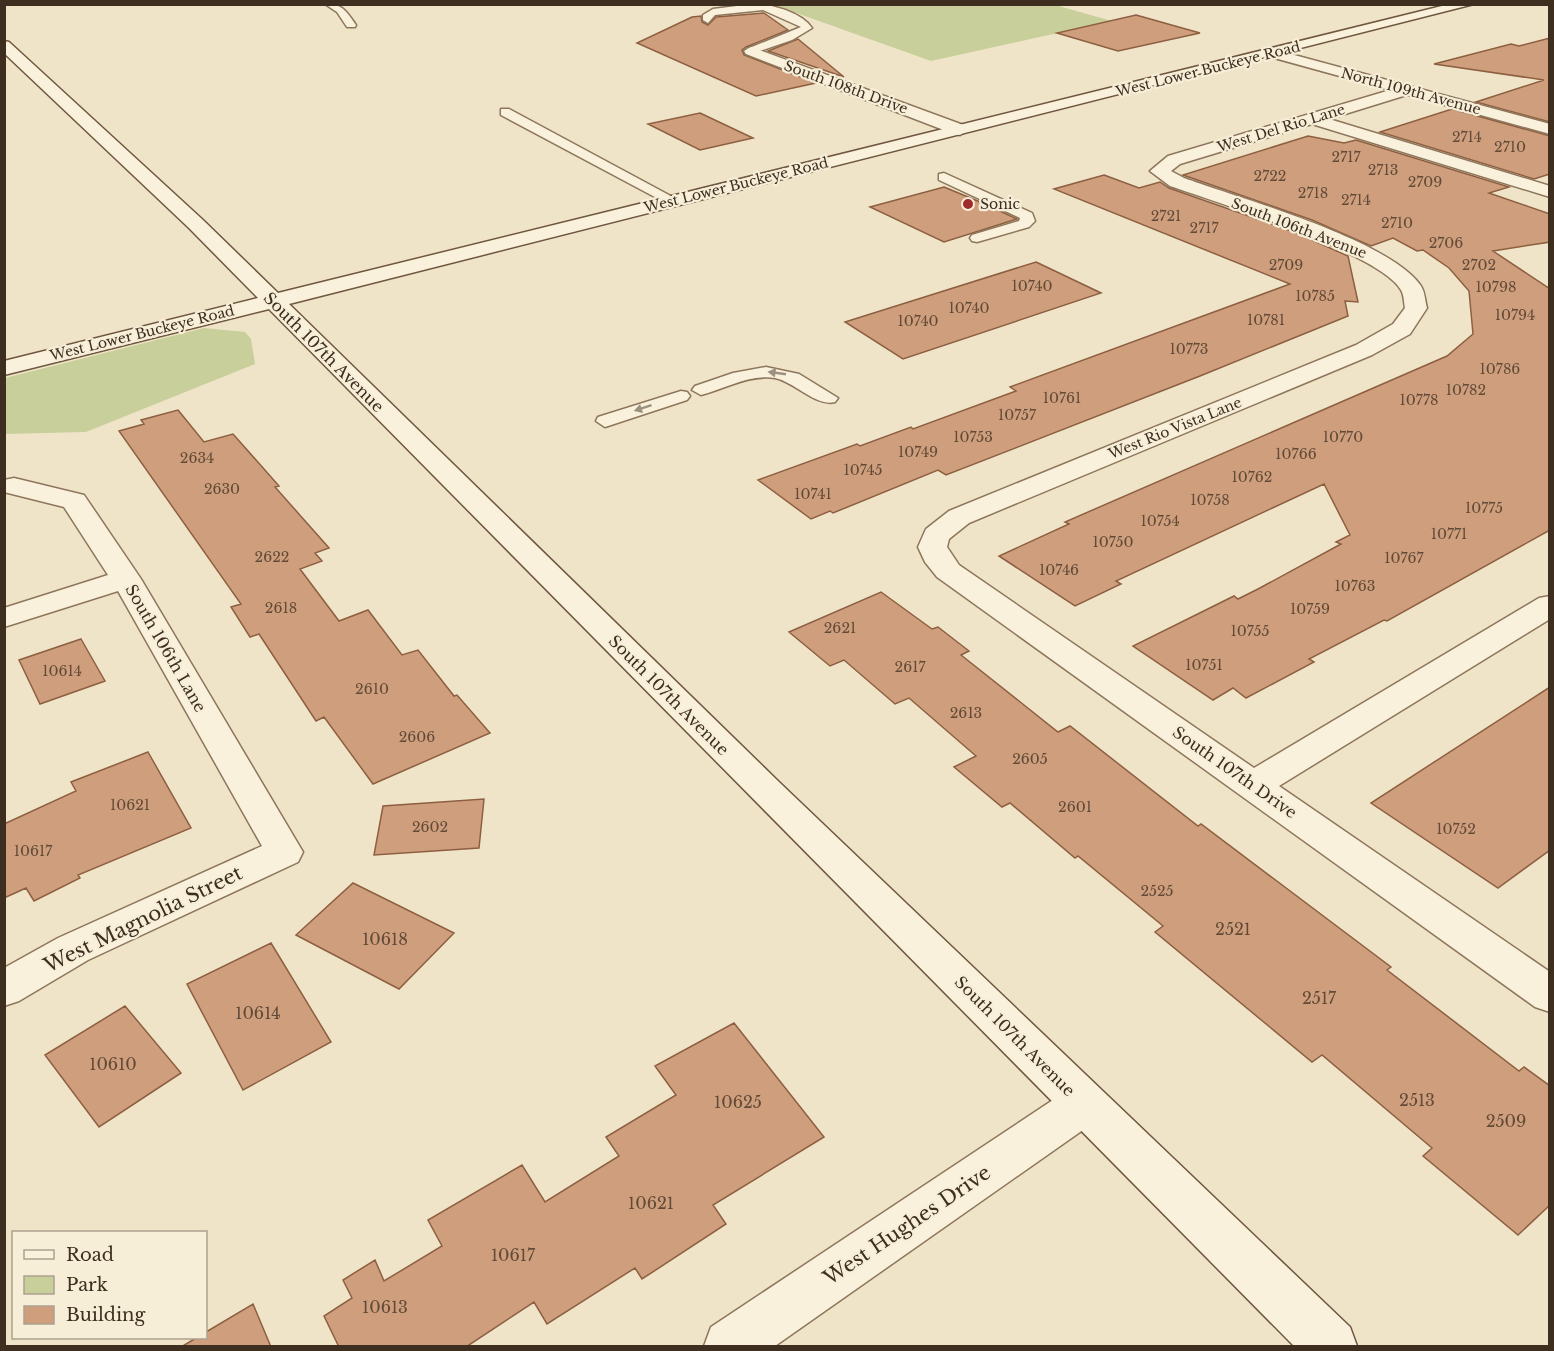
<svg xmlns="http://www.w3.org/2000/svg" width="1554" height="1351" font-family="'Libre Baskerville',serif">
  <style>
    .green { fill: #c9cf9b }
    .building { fill: #cf9f7d; stroke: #8d5f41; stroke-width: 1.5 }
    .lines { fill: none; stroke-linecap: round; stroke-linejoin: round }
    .service-casing { stroke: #8d765c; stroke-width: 3 }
    .minor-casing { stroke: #8d765c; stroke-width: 3 }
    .tertiary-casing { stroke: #8d765c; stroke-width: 3 }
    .secondary-casing { stroke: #6f573f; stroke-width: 3 }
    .service { fill: #faf1dc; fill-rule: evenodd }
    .minor { fill: #faf1dc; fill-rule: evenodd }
    .tertiary { fill: #faf1dc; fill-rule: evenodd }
    .secondary { fill: #faf1dc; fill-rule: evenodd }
    .oneway { fill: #9c907e }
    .poi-dot { fill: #9e2a2b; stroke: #f7eed8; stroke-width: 2 }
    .labels { text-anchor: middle; stroke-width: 4.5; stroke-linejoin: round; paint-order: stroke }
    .far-street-label { font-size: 14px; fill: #3d2e20; stroke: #f7eed8 }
    .number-label { font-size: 14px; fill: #624a37 }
    .far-poi-label { font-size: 14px; fill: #3d2e20; stroke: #f7eed8; text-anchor: start }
    .street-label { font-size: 16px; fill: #3d2e20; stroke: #f7eed8 }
    .near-number-label { font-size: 16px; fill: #624a37 }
    .near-street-label { font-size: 20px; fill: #3d2e20; stroke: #f7eed8 }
  </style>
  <rect width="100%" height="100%" fill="#f0e4c8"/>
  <path class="green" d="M774,5H1055L1112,21L931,61Z
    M204,328L245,332L251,339L255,364L86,432L5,434V378Z"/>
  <path class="building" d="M764,13L788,30L746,47L742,50L744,55L816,83L756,96L637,43L692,17L701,16L702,22L708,25L716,17Z
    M1136,15L1200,33L1118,51L1057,33Z
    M1550,38V122L1476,102L1544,80L1434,64L1511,44L1519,46Z
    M798,39L844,77L768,51Z
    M1452,109L1550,136V174L1534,179L1380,132Z
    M700,113L753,138L700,150L648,124Z
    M1308,136L1344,143L1356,140L1509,187L1489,193L1550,214V242L1493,251L1550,289V530L1387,621L1384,620L1309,659L1314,662L1246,698L1233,688L1213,700L1133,646L1234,596L1238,599L1258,589L1341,544L1336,542L1350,535L1324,484L1116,581L1121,584L1075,606L999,556L1069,524L1065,522L1447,356L1473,334L1469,291L1449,268L1423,250L1417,251L1393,238L1371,246L1312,220L1183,175Z
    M1104,175L1139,188L1160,182L1169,188L1294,232L1348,256L1358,302L1345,301L1348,316L1200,376L946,475L938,470L833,513L830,511L811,519L758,480L857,444L860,446L911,427L913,429L1016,391L1010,387L1290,284L1054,189Z
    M944,187L985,204L1017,219L944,242L870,207Z
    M1036,262L1101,293L903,359L845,322Z
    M178,410L204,442L233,434L279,486L275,487L329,548L315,553L322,561L300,569L339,621L368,610L402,655L418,650L454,696L457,695L490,733L373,784L324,717L316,721L259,634L250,637L231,607L241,604L119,431L144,424L141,420Z
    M881,592L932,629L938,627L969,651L961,655L1058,732L1070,726L1198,826L1201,824L1391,967L1387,970L1519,1071L1524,1067L1550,1086V1205L1518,1235L1423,1156L1432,1148L1322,1055L1312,1062L1155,932L1163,926L1078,856L1075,858L1010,803L1002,807L954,767L976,756L909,698L895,704L844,660L830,666L789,632Z
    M81,639L105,681L40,704L19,660Z
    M1550,687V850L1498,888L1371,803Z
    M148,752L191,828L78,875L80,878L34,901L26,888L4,898V824L76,791L71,782Z
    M484,799L479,848L374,855L383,806Z
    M353,883L454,933L399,989L296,935Z
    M271,943L331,1042L243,1090L187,984Z
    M125,1006L181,1073L99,1127L45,1055Z
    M734,1023L824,1137L713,1205L726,1224L642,1279L635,1268L547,1324L534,1302L466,1347H339L324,1316L352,1298L343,1280L375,1260L384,1281L442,1246L428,1220L522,1165L545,1202L619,1156L606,1137L676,1095L655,1066Z
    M253,1304L271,1347H181L196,1338H206V1332Z"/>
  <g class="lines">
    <g class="service-casing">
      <path id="service" d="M325,4C343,4 346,11 356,25L355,27H347L337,12Z
        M753,4C771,4 801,12 812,28L792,40L751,54L746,51L747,49L801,27L763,10L715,15L708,23L703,20V15L713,9Z
        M501,109H509L680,201L673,205L668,204L501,115Z
        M944,173L1032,213L1035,221L1029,227L977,242L972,241L970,238L972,235L1019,221L1020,218L939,180V174Z
        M766,367L799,374L838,398L835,402C816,407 795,382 775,378C749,374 725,389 701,395L692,390L695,386L733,373Z
        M681,391L687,392L690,396L687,400L605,427L596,421L598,417Z"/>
    </g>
    <g class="minor-casing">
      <path id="minor" d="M751,47L966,126L968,130L960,135L954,134L746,54L744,51Z
        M1407,85L1415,90L1413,93L1329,119L1550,186V197L1312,124L1180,164L1171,171L1184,178C1239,198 1390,240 1421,286C1425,292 1425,301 1427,308L1410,334L1372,355L969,523L949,539L947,547L959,565L1254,768L1539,598L1550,596V619L1279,786L1550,972V1012L1535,1007L937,577L925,562L918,547L926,529L949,511L1356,345L1393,324L1405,308C1404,303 1404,295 1401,290C1380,253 1216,202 1170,186L1150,171L1168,156Z
        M14,478L84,495L141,579L303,852L298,862L88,960L19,1001L4,1006V968L58,938L262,846L118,591L4,627V608L108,575L64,507L4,492V480Z
        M1084,1084L1100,1090L1107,1104L1100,1118L775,1346H704L711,1327L1068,1090Z"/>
    </g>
    <g class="tertiary-casing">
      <path id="tertiary" d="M1272,49L1550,124V134L1267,56L1265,53L1267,50Z"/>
    </g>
    <g class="secondary-casing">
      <path id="secondary" d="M1450,4H1474L289,304L779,782L1350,1327L1357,1346H1294L269,309L4,375V361L258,298L189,228L4,53V41L9,42L203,220L278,293Z"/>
    </g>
    <use href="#service" class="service"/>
    <use href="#minor" class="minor"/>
    <use href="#tertiary" class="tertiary"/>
    <use href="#secondary" class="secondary"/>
  </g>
  <defs><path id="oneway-solid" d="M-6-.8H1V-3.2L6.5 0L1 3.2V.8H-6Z" transform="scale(1.5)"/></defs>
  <g class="oneway">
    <use href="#oneway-solid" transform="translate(777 373) rotate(-172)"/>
    <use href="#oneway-solid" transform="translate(643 408) rotate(162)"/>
  </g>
  <circle class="poi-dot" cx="968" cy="204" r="6"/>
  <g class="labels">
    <g class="far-street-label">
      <text transform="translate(1208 69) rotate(-14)" y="5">West Lower Buckeye Road</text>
      <text transform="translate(846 87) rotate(20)" y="5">South 108th Drive</text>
      <text transform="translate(1411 91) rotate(15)" y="5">North 109th Avenue</text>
      <text transform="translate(1281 128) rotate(-17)" y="5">West Del Rio Lane</text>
      <text transform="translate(736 185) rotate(-14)" y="5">West Lower Buckeye Road</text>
      <text transform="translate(1299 228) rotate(21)" y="5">South 106th Avenue</text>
      <text transform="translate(142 333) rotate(-14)" y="5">West Lower Buckeye Road</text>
      <text transform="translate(1175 428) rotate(-22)" y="5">West Rio Vista Lane</text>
    </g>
    <g class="number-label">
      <text x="1467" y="142">2714</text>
      <text x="1510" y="152">2710</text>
      <text x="1346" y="162">2717</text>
      <text x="1383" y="175">2713</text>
      <text x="1270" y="181">2722</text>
      <text x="1425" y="187">2709</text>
      <text x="1313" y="198">2718</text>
      <text x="1356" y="205">2714</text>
      <text x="1166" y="221">2721</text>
      <text x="1397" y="228">2710</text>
      <text x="1204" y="233">2717</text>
      <text x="1446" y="248">2706</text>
      <text x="1286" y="270">2709</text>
      <text x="1479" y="270">2702</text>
      <text x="1032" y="291">10740</text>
      <text x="1496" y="292">10798</text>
      <text x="1315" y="301">10785</text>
      <text x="969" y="313">10740</text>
      <text x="1515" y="320">10794</text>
      <text x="1266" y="325">10781</text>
      <text x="918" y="326">10740</text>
      <text x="1189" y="354">10773</text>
      <text x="1500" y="374">10786</text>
      <text x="1466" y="395">10782</text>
      <text x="1062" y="403">10761</text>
      <text x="1419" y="405">10778</text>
      <text x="1017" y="420">10757</text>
      <text x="973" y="442">10753</text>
      <text x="1343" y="442">10770</text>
      <text x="918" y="457">10749</text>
      <text x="1296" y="459">10766</text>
      <text x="197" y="463">2634</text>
      <text x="863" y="475">10745</text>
      <text x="1252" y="482">10762</text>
      <text x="222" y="494">2630</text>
      <text x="813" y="499">10741</text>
      <text x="1210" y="505">10758</text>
      <text x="1484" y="513">10775</text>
      <text x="1160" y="526">10754</text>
      <text x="1449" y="539">10771</text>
      <text x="1113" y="547">10750</text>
      <text x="272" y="562">2622</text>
      <text x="1404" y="563">10767</text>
      <text x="1059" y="575">10746</text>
      <text x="1355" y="591">10763</text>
      <text x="281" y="613">2618</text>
      <text x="1310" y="614">10759</text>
      <text x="840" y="633">2621</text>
      <text x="1250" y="636">10755</text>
      <text x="1204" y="670">10751</text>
      <text x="910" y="672">2617</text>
      <text x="62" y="676">10614</text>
      <text x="372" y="694">2610</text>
      <text x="966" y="718">2613</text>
      <text x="417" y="742">2606</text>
      <text x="1030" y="764">2605</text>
      <text x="130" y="810">10621</text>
      <text x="1075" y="812">2601</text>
      <text x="430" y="832">2602</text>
      <text x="1456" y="834">10752</text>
      <text x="33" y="856">10617</text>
      <text x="1157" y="896">2525</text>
    </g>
    <g class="far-poi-label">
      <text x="980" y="209">Sonic</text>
    </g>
    <g class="street-label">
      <text transform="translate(324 352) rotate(45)" y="6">South 107th Avenue</text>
      <text transform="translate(166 648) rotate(60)" y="6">South 106th Lane</text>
      <text transform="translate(669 695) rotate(45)" y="6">South 107th Avenue</text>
      <text transform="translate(1235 772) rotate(35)" y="6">South 107th Drive</text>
      <text transform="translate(1015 1036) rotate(45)" y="6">South 107th Avenue</text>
    </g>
    <g class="near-number-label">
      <text x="1233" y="935">2521</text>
      <text x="385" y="945">10618</text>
      <text x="1319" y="1004">2517</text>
      <text x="258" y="1019">10614</text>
      <text x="113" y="1070">10610</text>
      <text x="1417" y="1106">2513</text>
      <text x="738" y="1108">10625</text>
      <text x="1506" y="1127">2509</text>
      <text x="651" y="1209">10621</text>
      <text x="513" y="1261">10617</text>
      <text x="385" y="1313">10613</text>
    </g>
    <g class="near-street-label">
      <text transform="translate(143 919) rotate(-26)" y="7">West Magnolia Street</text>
      <text transform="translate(907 1225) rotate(-34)" y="7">West Hughes Drive</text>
    </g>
  </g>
  <rect width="1554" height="1351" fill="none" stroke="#3d2e20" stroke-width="12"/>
  <rect x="12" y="1231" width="195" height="108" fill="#f7eed8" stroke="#ada18e" stroke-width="1.5"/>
  <rect x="24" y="1250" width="30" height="9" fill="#faf1dc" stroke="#ada18e" stroke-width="1.5"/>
  <text x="66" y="1261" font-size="18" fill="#3d2e20">Road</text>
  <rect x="24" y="1276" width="30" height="18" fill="#c9cf9b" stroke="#ada18e" stroke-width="1.5"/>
  <text x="66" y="1291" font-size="18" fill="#3d2e20">Park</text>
  <rect x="24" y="1306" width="30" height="18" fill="#cf9f7d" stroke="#ada18e" stroke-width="1.5"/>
  <text x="66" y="1321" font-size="18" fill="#3d2e20">Building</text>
</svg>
